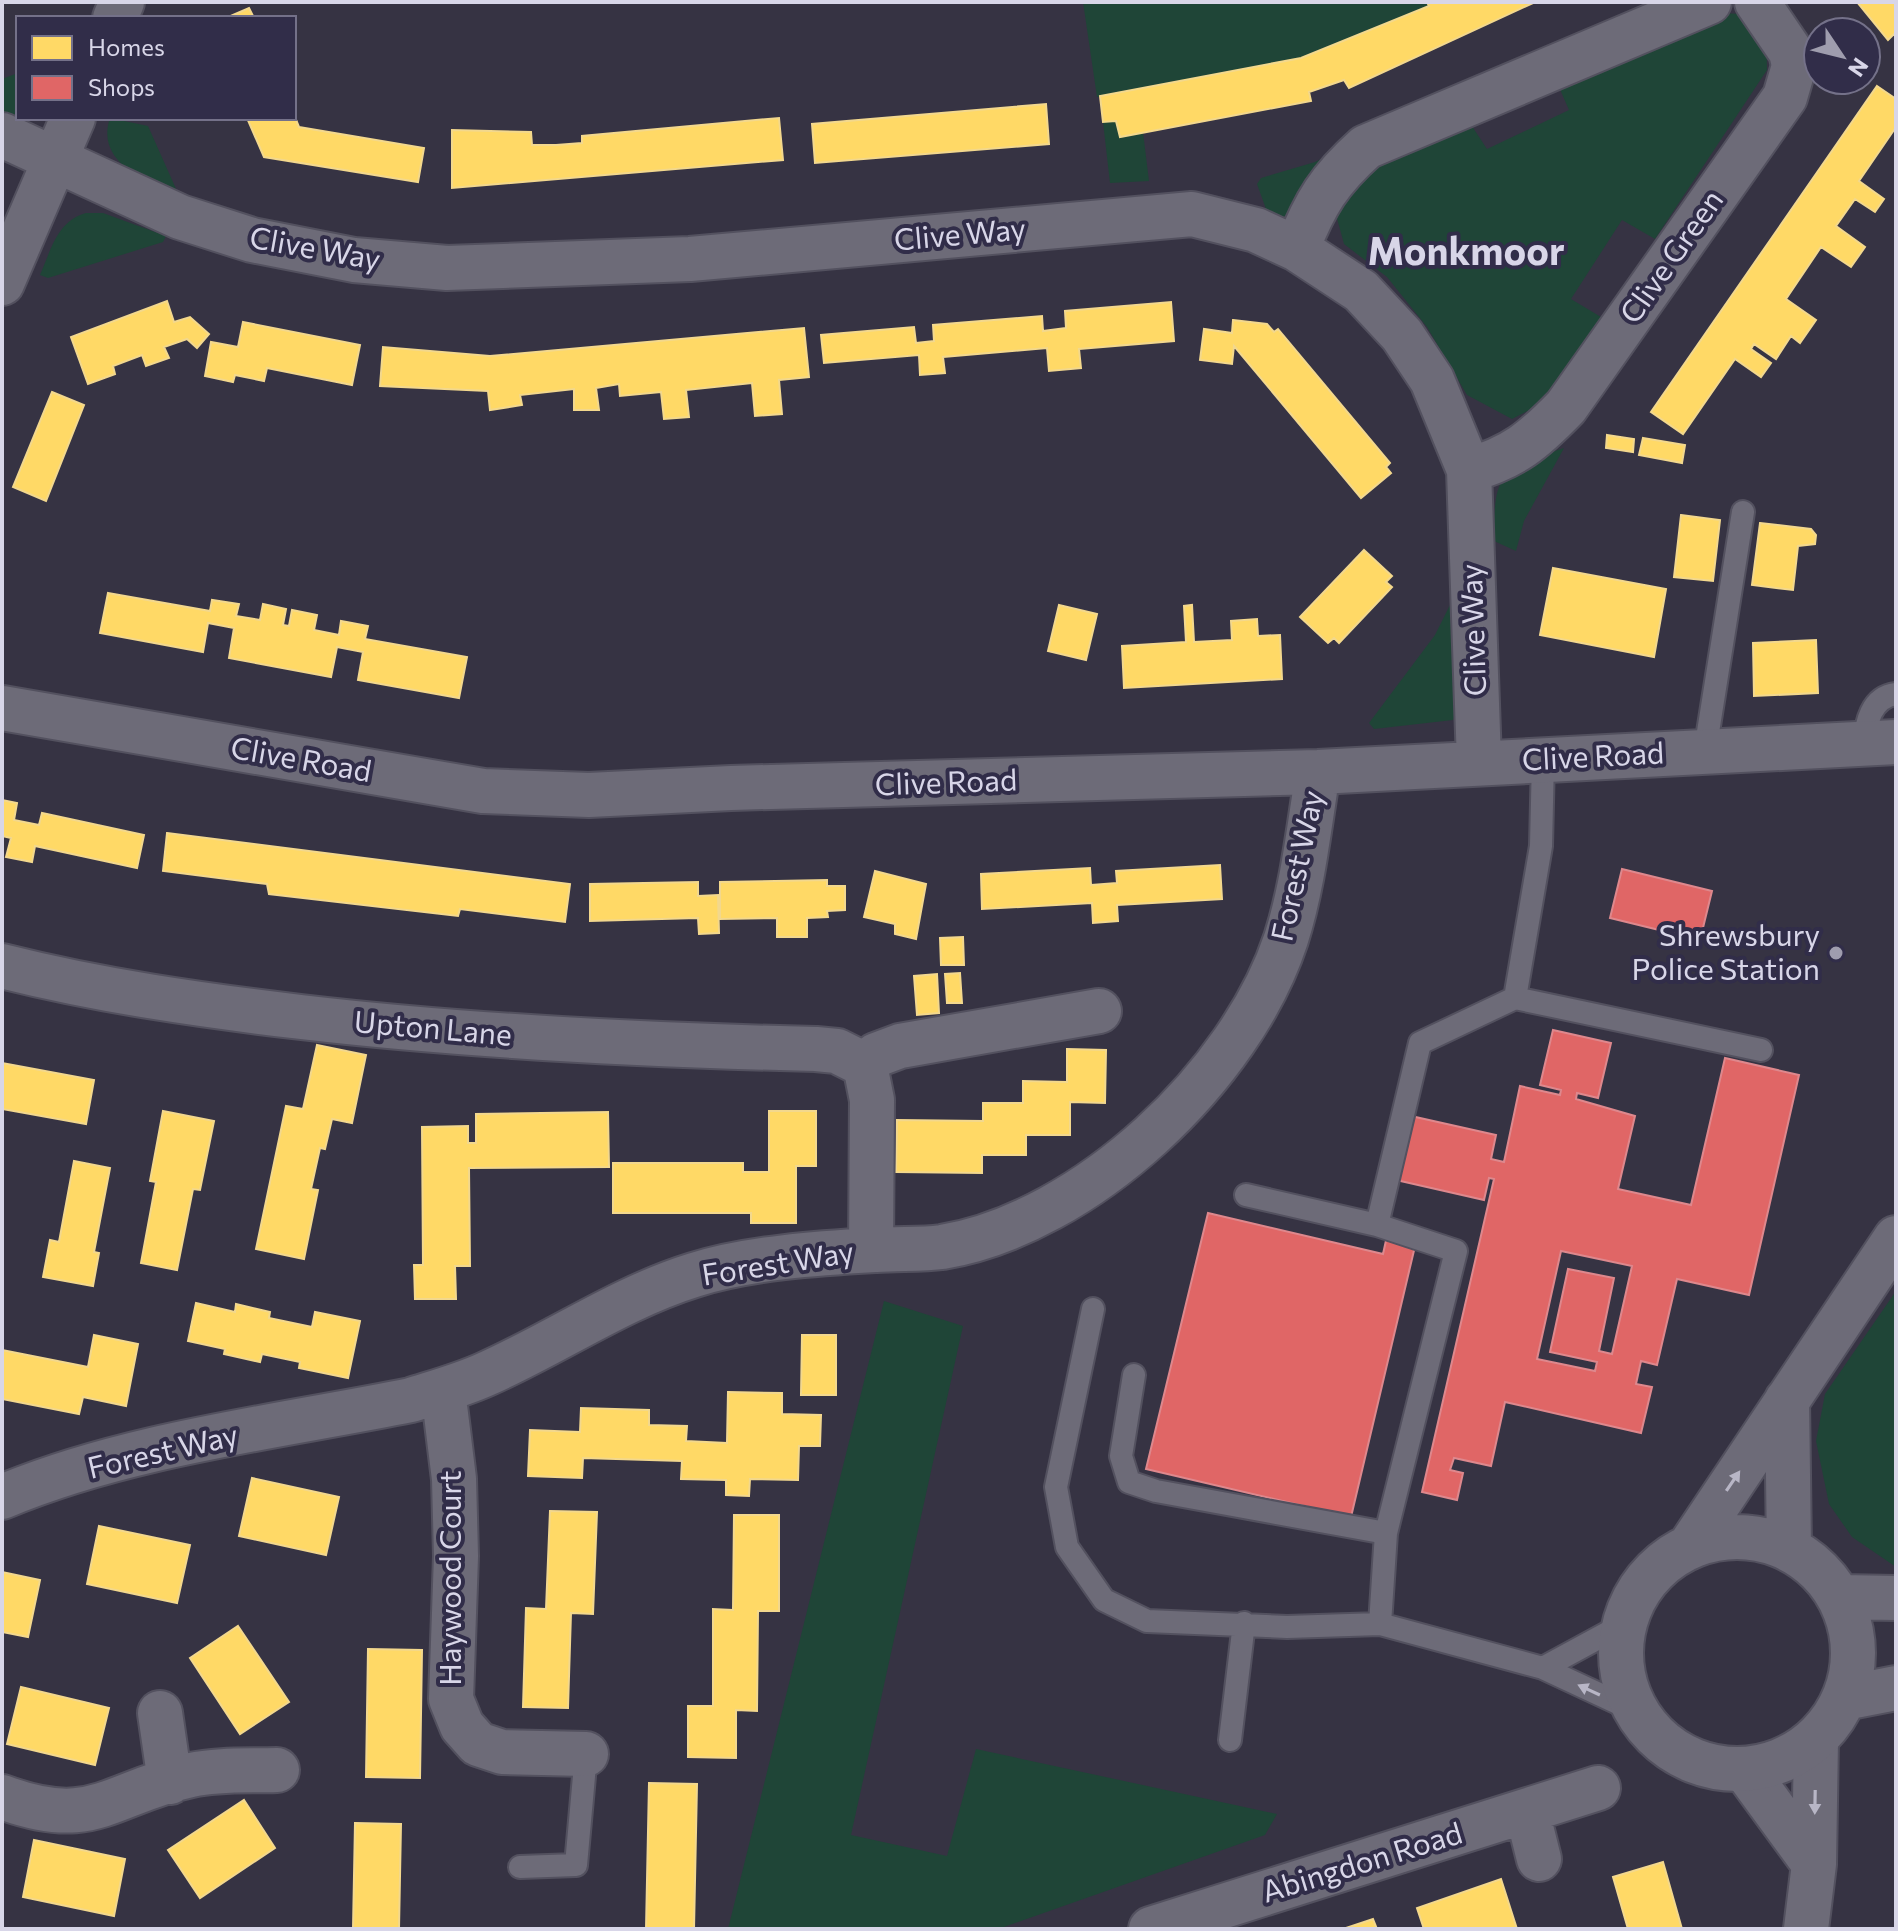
<svg xmlns="http://www.w3.org/2000/svg" width="1898" height="1931" font-family="Commissioner,sans-serif">
  <style>
    .green { fill: #1f4537 }
    .homes { fill: #ffd966; stroke: #f3d88d; stroke-width: 2 }
    .shops { fill: #e06666; stroke: #de888d; stroke-width: 2; fill-rule: evenodd }
    .lines { fill: none; stroke-linecap: round; stroke-linejoin: round }
    .lane-casing { stroke: #53515f; stroke-width: 26 }
    .street-casing { stroke: #53515f; stroke-width: 48 }
    .secondary-casing { stroke: #53515f; stroke-width: 48 }
    .lane { stroke: #6d6b78; stroke-width: 22 }
    .street { stroke: #6d6b78; stroke-width: 44 }
    .secondary { stroke: #6d6b78; stroke-width: 44 }
    .oneway { fill: #b8b6c6 }
    .poi-dot { fill: #9f9dae; stroke: #312d49; stroke-width: 3 }
    .labels { text-anchor: middle; stroke-width: 8; stroke-linejoin: round; paint-order: stroke }
    .street-label { font-size: 30px; fill: #d8d6e8; stroke: #312d49 }
    .poi-label { font-size: 30px; fill: #d8d6e8; stroke: #312d49; text-anchor: end }
    .district-label { font-size: 38px; font-weight: bold; fill: #d8d6e8; stroke: #312d49 }
  </style>
  <rect width="100%" height="100%" fill="#363343"/>
  <path class="green" d="M1083,2H1427L1429,6L1301,58L1097,97Z
    M1714,13L1746,14L1766,30L1767,70L1655,239L1622,220L1571,299L1601,317L1541,404L1512,419L1467,395L1427,327L1387,277L1344,244L1335,211L1345,183L1468,120L1487,149L1569,110L1555,78Z
    M18,73V118H27L14,123L2,118V79Z
    M110,118L148,126L177,191L175,196C145,180 95,162 110,118Z
    M1116,121L1143,132L1149,181L1110,183L1103,122Z
    M1344,147L1291,215L1270,220L1257,184L1261,178L1315,162Z
    M86,213H103L166,236L163,242L48,278L40,275C51,250 57,221 86,213Z
    M1564,448L1524,521L1516,551L1494,541C1494,472 1499,470 1564,448Z
    M1453,599L1465,694L1453,720L1374,729L1369,723L1435,635Z
    M1896,1291V1567L1852,1537L1829,1504L1816,1441L1825,1394Z
    M884,1301L963,1326L851,1835L947,1856L976,1749L1277,1814L1265,1835L998,1929H728Z"/>
  <path class="homes" d="M1427,2L1533,3L1349,88L1344,80L1309,92L1311,101L1120,137L1116,121L1103,122L1100,96L1301,58L1429,6Z
    M1857,2H1896V37L1894,34L1888,40Z
    M249,8L254,18H226Z
    M1877,86L1896,99V127L1859,181L1884,199L1875,212L1855,199L1836,226L1865,247L1851,267L1821,247L1786,299L1816,320L1800,343L1791,336L1776,359L1754,344L1751,349L1771,363L1761,377L1735,359L1683,434L1651,412Z
    M1046,104L1049,144L815,163L812,124Z
    M294,115L299,127L424,148L418,182L264,157L247,118H294Z
    M779,118L783,160L452,188V130L531,132L532,145H556L582,143V136Z
    M167,301L174,322L190,317L209,334L197,348L187,339L164,347L169,358L146,366L142,355L113,366L115,374L88,384L71,337Z
    M1171,302L1174,341L1079,349L1081,368L1049,371L1047,348L943,357L945,373L920,375L919,355L824,363L821,335L914,327L916,343L934,341L933,325L1042,316L1043,331L1066,328L1065,311Z
    M1233,320L1267,324L1274,332L1278,329L1390,463L1386,467L1391,473L1361,498L1234,346L1232,364L1200,360L1204,329L1232,333Z
    M243,322L360,345L352,385L267,368L264,381L235,375L233,382L205,376L211,342L238,347Z
    M804,328L809,377L779,380L782,414L755,416L752,383L686,390L689,417L664,419L661,392L620,396L619,384L596,388L599,410H574V389L520,395L522,405L490,410L488,391L380,386L383,347L490,356Z
    M52,392L84,405L46,501L13,487Z
    M1607,435L1634,439L1633,452L1606,448Z
    M1643,438L1685,445L1682,463L1639,455Z
    M1681,515L1720,520L1713,581L1674,577Z
    M1760,523L1811,529L1816,535L1815,544L1798,546L1793,590L1752,585Z
    M1364,550L1392,576L1386,582L1392,587L1339,643L1334,638L1328,643L1300,617Z
    M1553,568L1666,589L1654,657L1540,635Z
    M108,593L210,611L212,600L239,604L236,616L260,620L263,604L286,609L283,625L289,626L292,610L317,615L314,630L339,635L341,621L368,626L365,639L467,657L459,698L358,680L363,652L337,647L331,677L229,658L234,628L208,623L203,652L100,633Z
    M1059,605L1097,614L1086,660L1048,651Z
    M1192,605L1194,642L1232,640L1231,621L1257,619L1258,636L1280,635L1282,679L1124,688L1122,646L1186,642L1184,606Z
    M1816,640L1818,693L1754,696L1753,643Z
    M2,800L17,803L14,820L39,825L42,813L144,835L137,868L35,846L32,862L6,857L11,838L2,836Z
    M167,833L570,884L565,922L460,909L458,916L269,894L267,884L163,871Z
    M1220,865L1222,899L1117,905L1118,921L1093,923L1092,903L982,909L981,874L1090,868L1091,885L1117,883L1116,871Z
    M875,871L926,884L916,939L895,934V924L864,917Z
    M827,880V886H845V910L827,911L828,917L807,918V937H777V918L720,919V882Z
    M698,882V896L718,895L719,933L699,934L698,918L590,921V884Z
    M963,937L964,965H941L940,938Z
    M960,973L962,1003H947L945,974Z
    M937,974L939,1013L917,1015L914,976Z
    M317,1045L366,1055L352,1123L332,1119L325,1149L320,1148L311,1189L318,1190L304,1259L256,1249L286,1106L303,1109Z
    M1067,1049L1106,1050L1105,1103L1070,1102V1135H1026V1155H982V1173L896,1172L897,1120L983,1121V1103H1023V1081L1067,1082Z
    M2,1063L94,1080L86,1124L2,1109Z
    M163,1111L214,1121L200,1190L193,1189L177,1270L141,1263L156,1182L150,1181Z
    M769,1111H816V1166H796V1223H751V1213H613V1163H743V1172H769Z
    M608,1112L609,1167L469,1168L470,1266H455L456,1299H415L414,1265H423L422,1127L468,1126V1143H476V1114Z
    M74,1161L110,1168L94,1252L99,1253L93,1286L43,1277L50,1240L59,1242Z
    M196,1303L235,1312L236,1304L270,1312L269,1318L312,1327L315,1312L360,1321L348,1378L299,1368L300,1362L262,1354L260,1362L224,1354L225,1349L188,1341Z
    M94,1335L138,1344L126,1406L83,1397L79,1414L2,1399V1350L88,1367Z
    M802,1335H836V1395H801Z
    M728,1392L782,1393V1414L821,1415L820,1446H799L798,1480L750,1479L749,1496L726,1495V1480L681,1479L682,1461L583,1458L582,1478L528,1476L530,1430L580,1432L581,1408L649,1410V1425L687,1426L686,1441L727,1443Z
    M252,1478L339,1497L326,1555L239,1536Z
    M550,1511L597,1512L593,1614L571,1613L568,1708L523,1707L526,1608L546,1609Z
    M734,1515H779V1611H758L757,1711L736,1710V1758L688,1757V1706H713V1609L733,1610Z
    M99,1526L190,1545L177,1603L87,1584Z
    M2,1572L40,1580L28,1637L2,1632Z
    M238,1626L289,1702L240,1734L190,1658Z
    M368,1649L422,1650L420,1778L366,1777Z
    M21,1687L109,1708L95,1765L7,1744Z
    M649,1783L697,1784L694,1929H646Z
    M244,1800L275,1848L200,1898L168,1850Z
    M355,1823L401,1824L399,1929H353Z
    M34,1840L125,1859L114,1916L23,1897Z
    M1663,1862L1682,1929H1628L1613,1877Z
    M1501,1879L1517,1929H1424L1417,1908Z
    M1373,1919L1377,1929H1343Z"/>
  <path class="shops" d="M1622,869L1712,891L1700,940L1610,918Z
    M1553,1030L1611,1043L1598,1098L1577,1093L1576,1099L1635,1116L1618,1189L1691,1205L1725,1058L1799,1075L1749,1295L1677,1279L1657,1365L1641,1361L1636,1384L1652,1387L1641,1433L1505,1402L1491,1466L1454,1458L1450,1470L1463,1473L1457,1500L1422,1492L1494,1179L1489,1178L1484,1200L1396,1180L1411,1116L1496,1135L1491,1159L1504,1162L1520,1086L1560,1095L1561,1090L1540,1085ZM1561,1251L1632,1266L1612,1354L1599,1351L1614,1278L1568,1269L1550,1352L1597,1362L1595,1371L1537,1359Z
    M1208,1213L1383,1254L1387,1236L1416,1242L1351,1517L1146,1469Z"/>
  <g class="lines">
    <g class="lane-casing">
      <path id="lane" d="M1864,744C1866,723 1871,697 1896,694
        M1705,751L1743,512
        M1543,759L1541,846L1515,998L1761,1050
        M1246,1195L1377,1225L1456,1251L1386,1533L1380,1624
        M1377,1225L1420,1043L1515,998
        M1093,1309L1056,1487L1067,1547L1104,1600L1147,1621L1287,1627L1380,1624L1543,1668L1635,1711
        M1134,1375L1121,1456L1129,1482L1156,1491L1386,1533
        M1543,1668L1624,1624
        M1230,1740L1244,1623
        M520,1867L576,1865L586,1754"/>
    </g>
    <g class="street-casing">
      <path id="street" d="M115,18L122,2
        M2,135L180,217L252,240L354,260L447,268L690,259L1192,214L1256,230L1297,249L1361,291L1402,335L1432,380L1469,470L1479,762
        M1297,249C1315,203 1329,180 1366,147L1709,2
        M2,283L73,118
        M1469,470C1514,457 1533,441 1566,407L1785,97L1794,66L1791,52L1757,2
        M2,708L483,791L589,795L731,788L1318,772L1896,742
        M2,966C101,991 200,1005 301,1017C472,1037 644,1045 816,1049L837,1051L865,1065L876,1055L900,1046L1099,1011
        M865,1065L872,1100L871,1250
        M443,1390L454,1479L456,1556L451,1699L462,1726L478,1744L502,1752L586,1754
        M2,1497C128,1444 277,1427 411,1400C436,1392 462,1385 486,1374C556,1343 620,1298 694,1275C747,1258 819,1253 875,1250C897,1248 920,1250 942,1247C1086,1223 1241,1076 1286,939C1303,886 1309,827 1318,772
        M160,1713L170,1782
        M1746,1771L1814,1864
        M2,1797C94,1831 108,1793 191,1775C218,1769 249,1771 277,1770
        M1527,1811L1539,1859
        M1151,1929L1598,1788
        M1806,1929L1814,1864L1816,1739"/>
    </g>
    <g class="secondary-casing">
      <path id="secondary" d="M1787,1400L1789,1549
        M1621 1653a116 116 0 1 1 232 0a116 116 0 1 1-232 0Z
        M1690,1546L1896,1238
        M1841,1597L1896,1598
        M1845,1698L1896,1688"/>
    </g>
    <use href="#lane" class="lane"/>
    <use href="#street" class="street"/>
    <use href="#secondary" class="secondary"/>
  </g>
  <defs><path id="oneway-solid" d="M-6-.8H1V-3.2L6.5 0L1 3.2V.8H-6Z" transform="scale(2)"/></defs>
  <g class="oneway">
    <use href="#oneway-solid" transform="translate(1733 1481) rotate(-56)"/>
    <use href="#oneway-solid" transform="translate(1589 1690) rotate(-155)"/>
    <use href="#oneway-solid" transform="translate(1815 1802) rotate(91)"/>
  </g>
  <circle class="poi-dot" cx="1836" cy="953" r="8"/>
  <g class="labels">
    <g class="street-label">
      <text transform="translate(960 235) rotate(-5)" y="10">Clive Way</text>
      <text transform="translate(315 249) rotate(10)" y="10">Clive Way</text>
      <text transform="translate(1672 257) rotate(-55)" y="10">Clive Green</text>
      <text transform="translate(1474 630) rotate(-92)" y="10">Clive Way</text>
      <text transform="translate(1593 757) rotate(-3)" y="10">Clive Road</text>
      <text transform="translate(301 760) rotate(10)" y="10">Clive Road</text>
      <text transform="translate(946 783) rotate(-2)" y="10">Clive Road</text>
      <text transform="translate(1298 866) rotate(-78)" y="10">Forest Way</text>
      <text transform="translate(433 1029) rotate(5)" y="10">Upton Lane</text>
      <text transform="translate(778 1264) rotate(-9)" y="10">Forest Way</text>
      <text transform="translate(163 1452) rotate(-13)" y="10">Forest Way</text>
      <text transform="translate(451 1578) rotate(-90)" y="10">Haywood Court</text>
      <text transform="translate(1362 1863) rotate(-17)" y="10">Abingdon Road</text>
    </g>
    <g class="poi-label">
      <text x="1820" y="946">Shrewsbury<tspan x="1820" dy="34">Police Station</tspan></text>
    </g>
    <g class="district-label">
      <text x="1466" y="265">Monkmoor</text>
    </g>
  </g>
  <rect width="1898" height="1931" fill="none" stroke="#d8d6e8" stroke-width="8"/>
  <rect x="16" y="16" width="280" height="104" fill="#312d49" stroke="#747189" stroke-width="2"/>
  <rect x="32" y="36" width="40" height="24" fill="#ffd966" stroke="#747189" stroke-width="2"/>
  <text x="88" y="56" font-size="24" fill="#d8d6e8">Homes</text>
  <rect x="32" y="76" width="40" height="24" fill="#e06666" stroke="#747189" stroke-width="2"/>
  <text x="88" y="96" font-size="24" fill="#d8d6e8">Shops</text>
  <g transform="translate(1842 56) rotate(125)"><circle r="38" fill="#312d49" stroke="#747189" stroke-width="2"/>
  <path d="M0-6L14 30L0 20L-14 30Z" fill="#9f9dae"/>
  <text y="-12" font-size="22" font-weight="bold" text-anchor="middle" fill="#d8d6e8">N</text>
  </g>
</svg>
